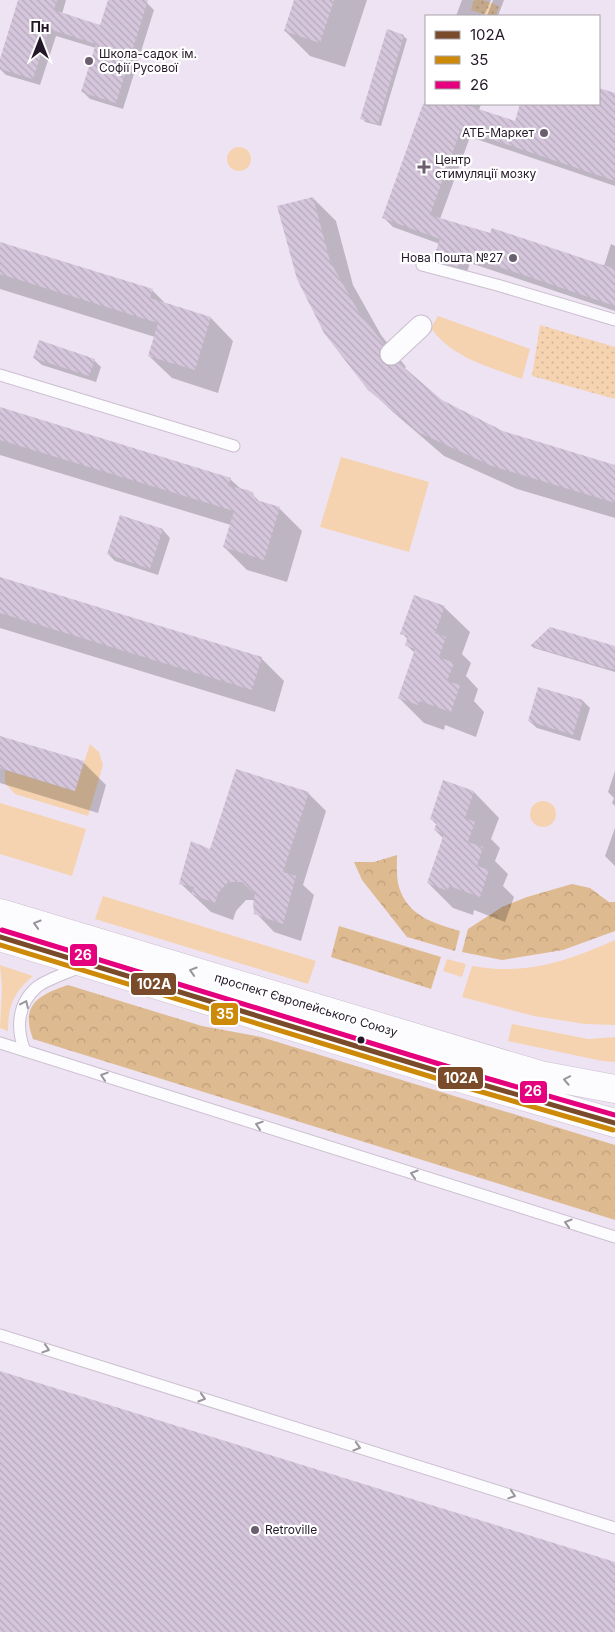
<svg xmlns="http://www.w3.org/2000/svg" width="615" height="1632" font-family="Inter,sans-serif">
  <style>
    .grass { fill: #f5d3b0 }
    .forest { fill: url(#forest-crowns) }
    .park { fill: url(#park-dots) }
    .shadow { fill: #0003 }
    .building { fill: url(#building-back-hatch) }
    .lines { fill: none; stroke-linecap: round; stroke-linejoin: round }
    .service-casing { stroke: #cabfcf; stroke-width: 13 }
    .minor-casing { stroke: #cabfcf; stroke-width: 23 }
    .secondary-casing { stroke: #cabfcf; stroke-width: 29 }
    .service { stroke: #fcfbfd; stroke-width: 11 }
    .minor { stroke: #fcfbfd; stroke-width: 21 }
    .secondary { stroke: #fcfbfd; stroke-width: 28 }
    .bus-1-casing { stroke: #fff; stroke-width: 9 }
    .bus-2-casing { stroke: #fff; stroke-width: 9 }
    .bus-3-casing { stroke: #fff; stroke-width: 9 }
    .bus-1 { stroke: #7a4b2a; stroke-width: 5 }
    .bus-2 { stroke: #cd8908; stroke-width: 5 }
    .bus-3 { stroke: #e5007d; stroke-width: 5 }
    .oneway { stroke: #9a949d }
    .poi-dot { fill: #6a5e6f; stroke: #fff; stroke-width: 2 }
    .bus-dot { fill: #231728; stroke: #fff; stroke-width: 2 }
    .labels { text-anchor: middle; stroke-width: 4.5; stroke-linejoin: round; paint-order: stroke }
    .poi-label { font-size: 12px; fill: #231728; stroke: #fff; text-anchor: start }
    .street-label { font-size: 12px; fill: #231728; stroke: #fff }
    .line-badge { stroke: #fff; stroke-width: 2 }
    .badge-label { font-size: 14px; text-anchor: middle; font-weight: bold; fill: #fff }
  </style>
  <defs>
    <pattern id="forest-crowns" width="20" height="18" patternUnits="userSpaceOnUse" patternTransform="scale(1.25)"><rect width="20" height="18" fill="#deba90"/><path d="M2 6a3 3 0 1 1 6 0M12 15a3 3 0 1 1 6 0" fill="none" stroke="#be9f7c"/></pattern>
    <pattern id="park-dots" width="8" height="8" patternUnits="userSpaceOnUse" patternTransform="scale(1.25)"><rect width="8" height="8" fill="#f5d3b0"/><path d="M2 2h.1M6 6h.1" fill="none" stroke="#d2b497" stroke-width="1.8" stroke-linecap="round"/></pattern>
    <pattern id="building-back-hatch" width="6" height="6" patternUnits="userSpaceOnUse" patternTransform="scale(1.25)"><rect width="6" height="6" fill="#d5c6dc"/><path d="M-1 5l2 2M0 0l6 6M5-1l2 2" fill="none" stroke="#b7a9bd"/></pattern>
  </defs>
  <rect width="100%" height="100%" fill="#eee3f3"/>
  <path class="grass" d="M227 159a12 12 0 1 1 24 0a12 12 0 1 1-24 0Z
    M438,316L530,349L522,379C490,367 452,358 431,328Z
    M341,457L429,482L409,552L320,527Z
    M90,744L99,752L103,765L88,816L15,794L5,783V770L75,791Z
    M530 814a13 13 0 1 1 26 0a13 13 0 1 1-26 0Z
    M0,803L86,829L72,876L0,854Z
    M103,896L316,961L308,984L95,919Z
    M615,940V1025L585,1024L534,1016L462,997L472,966C482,967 492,969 503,969C543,970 579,956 615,940Z
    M447,959L466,964L462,977L443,971Z
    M0,965L33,976C14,992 8,1005 8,1031L0,1028L2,988Z
    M512,1024L588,1039L615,1037V1062L602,1061L508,1041Z"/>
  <path class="forest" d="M397,855C397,865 396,877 399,887C408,916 433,923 460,931L455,951L407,937L362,880L354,862H374Z
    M572,884L590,888L609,902H615V931L563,950L502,960L462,952L468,929L502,907L527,897Z
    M339,926L441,957L431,989L331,957Z
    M68,985L202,1026L261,1037L615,1145V1220L33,1039C20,1004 39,995 68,985Z"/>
  <path class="park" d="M474,0H483L499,6L496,16H490L471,10Z
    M540,325L615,347V399L532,376Z"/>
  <path class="shadow" d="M20,0H66L62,14L101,26L109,0H137L147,3L154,10L123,109L90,99L83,92L96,48L56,36L40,85L6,75L0,69V63Z
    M295,0H367L345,67L310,56L285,31Z
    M462,0H491L484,16H456Z
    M493,0H504L498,16H487Z
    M403,36L407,39L381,126L365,122L362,118Z
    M599,89L615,95V186L470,137L440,219L604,266L611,244L615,246V311L470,263L466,275L444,269L435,260L440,244L393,227L384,218L426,99V104H481L479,110L516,122L522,104H599Z
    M313,198L336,221L353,285L381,335L406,367L404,369L442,401L502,432L615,466V518L517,489L444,456L393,412L369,389L325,332Z
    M0,243L153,291L166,304L211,318L233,341L218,393L172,378L149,356L155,337L0,289Z
    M34,358L94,360L101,367L96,382L42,365Z
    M0,409L230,479L241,489L252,494L261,503L279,508L302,531L287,582L247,570L224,547L231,525L0,455Z
    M120,517L163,530L170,538L158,575L115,561L108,554Z
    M0,579L261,658L284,681L275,712L0,628Z
    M444,607L470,632L462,654L471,663L466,676L478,689L474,701L484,712L476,737L445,725L444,730L424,723L399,698L415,653L406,645L408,640L402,633Z
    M532,646L615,656V672L534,648Z
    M539,688L583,701L590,708L580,741L537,728L529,721Z
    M0,737L83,762L106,785L98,813L0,783Z
    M615,771V806L612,803L614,798L608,792Z
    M444,782L474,792L499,818L491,839L500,848L495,861L508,874L503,886L514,897L505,922L474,910L473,915L453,908L428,883L444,839L435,830L437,825L431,819Z
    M308,793L326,811L303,885L314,895L301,941L274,932L256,913L255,900H246L236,911L233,920L211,912L181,884L211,850Z
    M615,828V866L605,856Z"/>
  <path class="building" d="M18,0H57L54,10L100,25L108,0H148L116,103L81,92L96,44L49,29L33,79L0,69V59Z
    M294,0H334L320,43L284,31Z
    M387,29L404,35L378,124L360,119Z
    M599,88L615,93V181L461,129L430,215L490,233L492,228L615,269V306L461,254L457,267L433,260L440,239L382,218L423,104H463L515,121L520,104H599Z
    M313,197L330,261L358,311L384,344L379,351V357L382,363L388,366H393L399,363L442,400L503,431L615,465V503L492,466L420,433L368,390L324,333L297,279L277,206Z
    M0,242L153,289L150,298L211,317L195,370L148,356L158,323L0,274Z
    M39,340L95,359L89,376L33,358Z
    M0,407L231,478L228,486L248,490L253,493L256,500L280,507L264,560L223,547L234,511L0,440Z
    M120,515L163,529L150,569L107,554Z
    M0,577L262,657L252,690L0,613Z
    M414,595L445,606L435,633L446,637L439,657L454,663L447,681L460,685L451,712L420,701L418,705L398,698L415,649L405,645L408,636L400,634Z
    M550,627L615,646V669L606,668L530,646Z
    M538,687L583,700L573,735L528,721Z
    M0,736L84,761L75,791L0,768Z
    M236,769L309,792L283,872L296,876L283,924L254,914L253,903L255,894L242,882H228L218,893L215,903L191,894L194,887L179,884L191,841L210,849Z
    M443,780L474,791L465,818L475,822L468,842L483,847L477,866L489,870L480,897L449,886L448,891L427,883L444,834L434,830L437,822L430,819Z
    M0,1371L615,1562V1632H0Z"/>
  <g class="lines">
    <g class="service-casing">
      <path id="service" d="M422,265L497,285L615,320
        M0,375L234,446
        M0,1043L615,1237
        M25,1051C16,1029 17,1004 37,987C47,979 70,972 82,966
        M0,1335L615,1528"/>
    </g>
    <g class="minor-casing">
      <path id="minor" d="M391,354L421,326"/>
    </g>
    <g class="secondary-casing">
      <path id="secondary" d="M0,913L540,1075L615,1089
        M0,937L470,1081L615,1123"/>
    </g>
    <use href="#service" class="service"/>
    <use href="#minor" class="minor"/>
    <use href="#secondary" class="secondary"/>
    <g class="bus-1-casing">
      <path id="bus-1" d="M0,937L470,1081L615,1123"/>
    </g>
    <g class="bus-2-casing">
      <path id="bus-2" d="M0,945L468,1088L613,1130"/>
    </g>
    <g class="bus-3-casing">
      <path id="bus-3" d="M2,930L472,1074L615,1115"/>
    </g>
    <use href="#bus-1" class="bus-1"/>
    <use href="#bus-2" class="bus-2"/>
    <use href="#bus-3" class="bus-3"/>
  </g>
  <defs><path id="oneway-chevron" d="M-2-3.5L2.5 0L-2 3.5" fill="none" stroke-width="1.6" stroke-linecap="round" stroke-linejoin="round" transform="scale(1.25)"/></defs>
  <g class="oneway">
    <use href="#oneway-chevron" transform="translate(37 924) rotate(-163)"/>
    <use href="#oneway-chevron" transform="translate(193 971) rotate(-163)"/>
    <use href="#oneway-chevron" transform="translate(25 1004) rotate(-65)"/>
    <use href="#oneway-chevron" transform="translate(104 1076) rotate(-162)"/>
    <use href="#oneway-chevron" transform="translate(567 1080) rotate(-169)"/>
    <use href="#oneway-chevron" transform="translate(259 1125) rotate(-162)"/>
    <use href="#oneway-chevron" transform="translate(414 1174) rotate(-163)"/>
    <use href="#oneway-chevron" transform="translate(568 1223) rotate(-163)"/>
    <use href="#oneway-chevron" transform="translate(46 1349) rotate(18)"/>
    <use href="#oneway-chevron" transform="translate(202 1398) rotate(17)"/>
    <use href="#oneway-chevron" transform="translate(357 1447) rotate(17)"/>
    <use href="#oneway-chevron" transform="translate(512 1495) rotate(18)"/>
  </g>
  <g class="poi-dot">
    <circle cx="89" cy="61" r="5"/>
    <circle cx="544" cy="133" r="5"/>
    <path d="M421.5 159.5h5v5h5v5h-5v5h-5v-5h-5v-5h5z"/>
    <circle cx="513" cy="258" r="5"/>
    <circle cx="255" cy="1530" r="5"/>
  </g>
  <circle class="bus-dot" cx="361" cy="1040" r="4.5"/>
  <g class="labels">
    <g class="poi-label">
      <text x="99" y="58">Школа-садок ім.<tspan x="99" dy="14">Софії Русової</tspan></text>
      <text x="534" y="137" text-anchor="end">АТБ-Маркет</text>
      <text x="435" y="164">Центр<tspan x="435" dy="14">стимуляції мозку</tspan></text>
      <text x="503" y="262" text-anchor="end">Нова Пошта №27</text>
      <text x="265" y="1534">Retroville</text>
    </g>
    <g class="street-label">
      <text transform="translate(306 1005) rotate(17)" y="4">проспект Європейського Союзу</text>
    </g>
  </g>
  <g class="line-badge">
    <rect x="69" y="943" width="29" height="24" rx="5" fill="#e5007d"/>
    <rect x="130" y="972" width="47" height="24" rx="5" fill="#7a4b2a"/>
    <rect x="210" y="1002" width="29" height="24" rx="5" fill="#cd8908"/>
    <rect x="437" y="1066" width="47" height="24" rx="5" fill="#7a4b2a"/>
    <rect x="519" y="1080" width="29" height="24" rx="5" fill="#e5007d"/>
  </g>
  <g class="badge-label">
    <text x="83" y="960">26</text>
    <text x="154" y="989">102А</text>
    <text x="225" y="1019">35</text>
    <text x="461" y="1083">102А</text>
    <text x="533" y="1096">26</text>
  </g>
  <rect x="425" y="15" width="175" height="90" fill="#ffffff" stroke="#a7a2a9"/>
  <rect x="435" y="31" width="25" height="8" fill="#7a4b2a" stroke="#a7a2a9"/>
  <text x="470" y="40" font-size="15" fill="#231728">102А</text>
  <rect x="435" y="56" width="25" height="8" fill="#cd8908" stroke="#a7a2a9"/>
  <text x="470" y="65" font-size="15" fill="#231728">35</text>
  <rect x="435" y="81" width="25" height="8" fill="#e5007d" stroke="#a7a2a9"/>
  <text x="470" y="90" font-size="15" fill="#231728">26</text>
  <g transform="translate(40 40)" stroke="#ffffff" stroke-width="4" paint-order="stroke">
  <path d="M0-4L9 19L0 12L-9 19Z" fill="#231728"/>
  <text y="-8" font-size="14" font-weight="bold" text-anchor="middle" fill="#231728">Пн</text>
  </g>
</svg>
